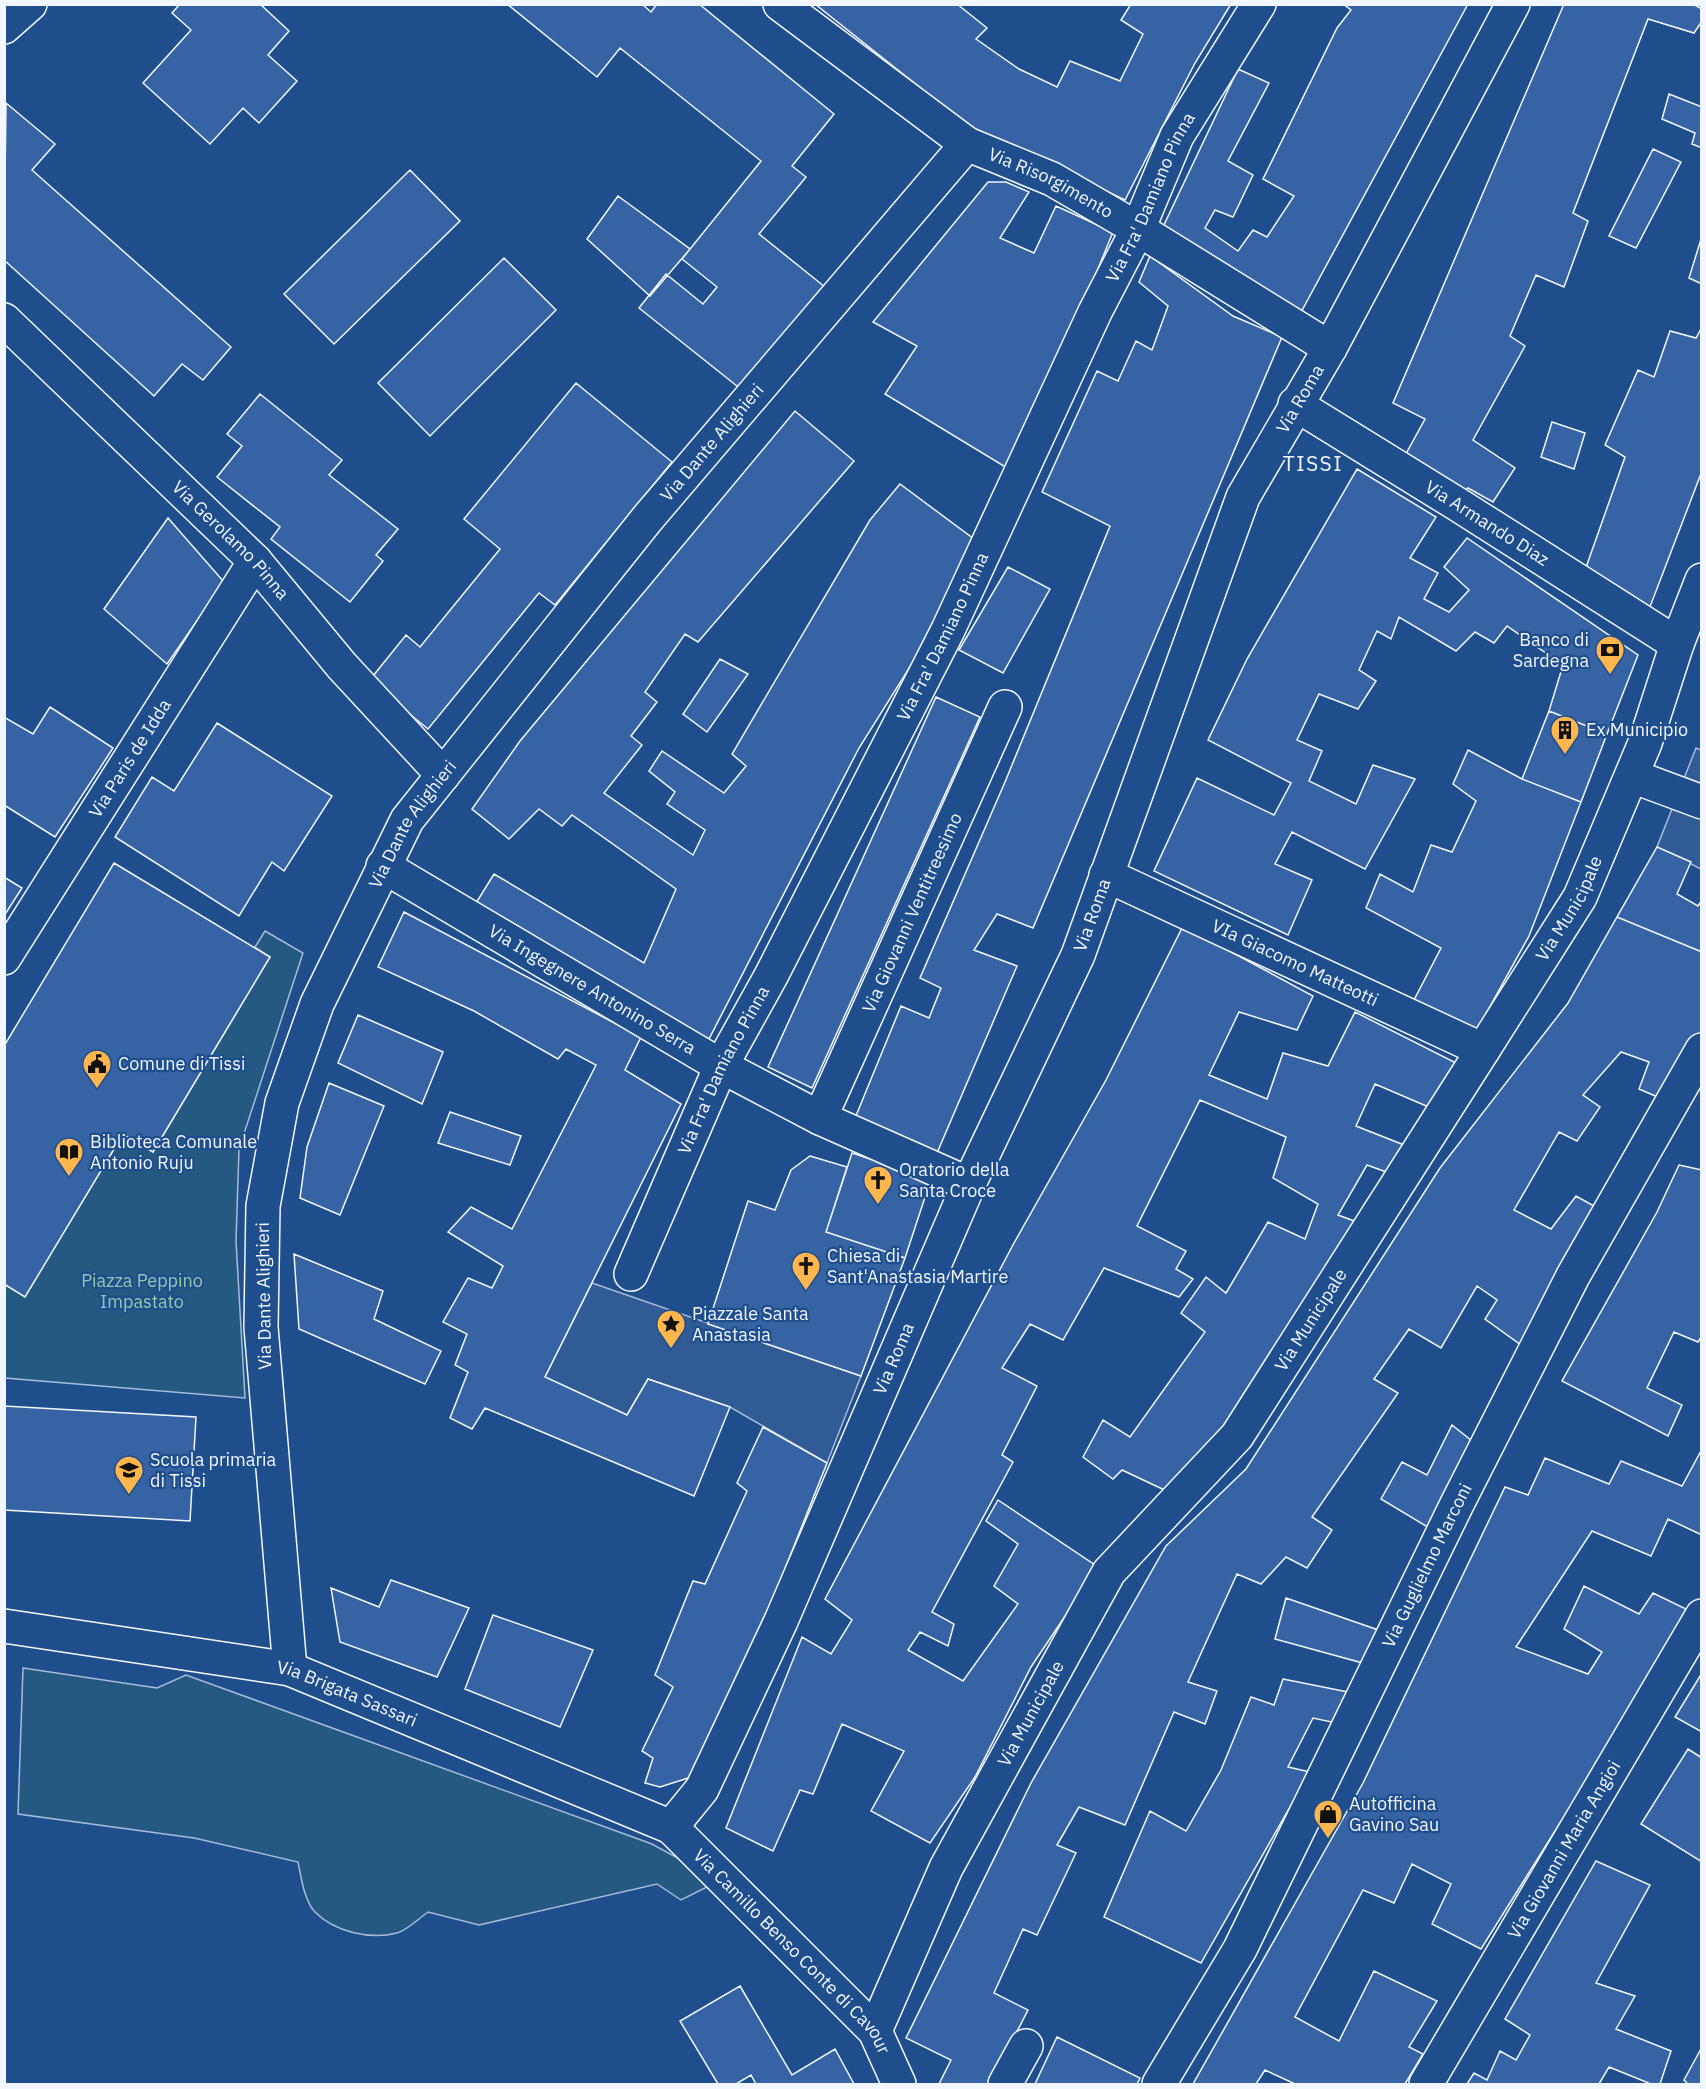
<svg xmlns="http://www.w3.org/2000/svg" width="1706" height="2089" font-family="'IBM Plex Sans',sans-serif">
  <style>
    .green { fill: #245a82; stroke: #a8bbd7; stroke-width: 1.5 }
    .parking { fill: #305b95; stroke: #a8bbd7; stroke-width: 1.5 }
    .building { fill: #3563a3; stroke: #f2f6ff; stroke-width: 1.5 }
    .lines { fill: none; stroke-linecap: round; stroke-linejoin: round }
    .pedestrian-casing { stroke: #f2f6ff; stroke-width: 36 }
    .minor-casing { stroke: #f2f6ff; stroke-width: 36 }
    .tertiary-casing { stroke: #f2f6ff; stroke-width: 36 }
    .secondary-casing { stroke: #f2f6ff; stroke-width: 36 }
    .pedestrian { stroke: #1f4e8c; stroke-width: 33 }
    .minor { stroke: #1f4e8c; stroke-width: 33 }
    .tertiary { stroke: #1f4e8c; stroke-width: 33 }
    .secondary { stroke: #1f4e8c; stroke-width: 33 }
    .labels { text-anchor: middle; stroke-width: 4.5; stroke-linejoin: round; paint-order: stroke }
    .street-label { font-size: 18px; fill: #f2f6ff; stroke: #1f4e8c }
    .poi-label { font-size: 18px; fill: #f2f6ff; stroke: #1f4e8c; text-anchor: start }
    .park-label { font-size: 18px; fill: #97c8a6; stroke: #1f4e8c }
    .quarter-label { font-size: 21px; letter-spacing: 1.5px; fill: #f2f6ff; stroke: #1f4e8c }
  </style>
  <rect width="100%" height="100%" fill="#1f4e8c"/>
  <path class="green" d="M265,931L303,953L239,1149L236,1241L245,1398L5,1378L4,1284L25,1296L123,1134L153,1152L270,957L255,947Z
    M23,1668L157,1688L186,1675L652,1844L685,1862L707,1887L681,1900L657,1884L479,1925L428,1912C419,1918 408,1930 397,1933C370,1940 334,1932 314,1911C304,1899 301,1877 298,1862L194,1838L18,1814Z"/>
  <path class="parking" d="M1696,748L1701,750V869L1657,847Z
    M592,1283L861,1376L827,1463L730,1407L648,1379L627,1415L545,1377Z"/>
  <path class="building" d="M180,4H260L289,31L268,55L297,81L259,123L243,108L210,144L143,83L191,30L172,13Z
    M507,4H642L651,12L657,4H699L834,114L792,166L806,177L759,234L825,287L742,390L639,308L666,274L703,304L717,287L682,259L761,161L620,48L597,77Z
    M815,4H957L987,28L976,39L1019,69L1057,87L1070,61L1120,81L1143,34L1121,20L1131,4H1231L1195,63L1125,200L967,125Z
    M1343,4H1468L1300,314L1163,227L1238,69L1269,83L1228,161L1253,175L1233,217L1215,210L1205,228L1238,251L1253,230L1267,237L1294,196L1263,179L1337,28L1351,10Z
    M1564,4H1693L1702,9V21L1694,33L1648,19L1573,213L1588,221L1564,287L1536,275L1510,336L1525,346L1473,440L1515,468L1493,502L1468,488L1457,499L1402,461L1425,419L1393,403Z
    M1669,94L1702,107V148L1692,144L1695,133L1662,119Z
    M6,103L55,144L32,170L231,347L203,380L182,364L154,396L4,260Z
    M1653,149L1681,162L1636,248L1609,236Z
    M410,170L460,221L334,344L284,294Z
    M988,182H1006L1029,192L1000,238L1034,253L1056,206L1113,232L1039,413L1007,468L885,394L917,346L873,322Z
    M618,196L690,249L650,296L587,239Z
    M1702,236V284L1689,278Z
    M1150,256L1233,316L1282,337L1033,928L997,914L974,950L1017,966L937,1153L853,1123L901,1006L929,1018L941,988L920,978L1005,782L1110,526L1042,492L1097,371L1118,381L1136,341L1152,350L1168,306L1139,282Z
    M504,258L556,310L430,436L378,383Z
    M1702,327V471L1648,612L1583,576L1625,457L1605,445L1638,370L1654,377L1670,331L1696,338Z
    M576,383L672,462L555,605L539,593L428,729L369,681L406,635L420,647L500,549L464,519Z
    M260,394L342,460L329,475L398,529L376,555L383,561L350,602L271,539L280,527L217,477L242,446L227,434Z
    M795,411L854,461L698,642L685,634L645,692L657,702L631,736L642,745L604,793L693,855L705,830L667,804L675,792L649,771L662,751L724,793L746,766L732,754L870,520L900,484L974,539L935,627L859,748L709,1039L624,998L476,903L494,874L644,963L676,889L572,815L562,826L539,809L509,839L472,809L520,741Z
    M1552,422L1585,433L1574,469L1541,457Z
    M1357,469L1436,517L1410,558L1438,573L1424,599L1449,612L1469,590L1444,567L1467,538L1638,655L1607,734L1549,711L1563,665L1507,626L1494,643L1475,632L1456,651L1399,617L1391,639L1377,631L1359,670L1376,681L1358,709L1319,694L1297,740L1322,751L1309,781L1356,804L1373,765L1415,779L1365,869L1292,832L1275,864L1312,880L1288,935L1154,871L1197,778L1274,815L1291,783L1208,740L1247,659Z
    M168,518L224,582L167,664L104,609Z
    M1008,567L1050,589L1003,673L959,650Z
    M720,659L748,674L707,732L683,714Z
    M936,697L980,717L812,1088L768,1067Z
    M50,707L113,748L55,837L4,805V717L33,734Z
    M1549,711L1607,734L1581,802L1522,779Z
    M217,723L332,796L284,871L272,862L239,916L115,837L152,777L174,791Z
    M1468,750L1522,779L1581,802L1529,936L1477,1030L1414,1000L1441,948L1366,908L1380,874L1413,892L1431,845L1452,852L1476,801L1453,784Z
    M1657,847L1691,862L1677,894L1698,906L1702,900V952L1617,917Z
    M114,863L270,957L153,1152L123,1134L25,1297L4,1284V1046Z
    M4,877L22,888L4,916Z
    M404,912L641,1037L625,1070L681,1104L545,1377L627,1415L648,1379L730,1407L694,1496L485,1408L472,1429L450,1418L468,1372L455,1365L467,1334L443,1322L468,1278L492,1288L503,1266L448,1232L471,1207L512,1229L596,1065L566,1049L558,1059L474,1011L378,967Z
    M1617,917L1702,952V1029L1667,1101L1639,1089L1649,1062L1621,1052L1583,1095L1600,1107L1577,1141L1559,1132L1514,1210L1551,1229L1576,1196L1603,1211L1528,1350L1485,1319L1497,1300L1477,1286L1441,1348L1409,1329L1374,1379L1398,1393L1312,1517L1332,1530L1307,1568L1286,1557L1261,1584L1237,1574L1188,1682L1217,1691L1205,1724L1174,1712L1125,1825L1079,1807L1057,1845L1076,1853L1037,1935L1023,1929L994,1993L1028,2010L990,2084H939L951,2060L906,2038L1031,1783L1166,1546L1246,1469L1440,1168L1568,1003Z
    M1183,926L1313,996L1297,1030L1239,1012L1209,1075L1267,1099L1283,1053L1328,1066L1355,1012L1458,1064L1431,1108L1375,1084L1356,1126L1404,1145L1389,1173L1367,1165L1338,1215L1357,1222L1226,1430L1173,1494L1122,1470L1113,1479L1083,1457L1103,1420L1130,1437L1205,1332L1181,1313L1206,1277L1226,1293L1268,1222L1305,1239L1318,1204L1273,1178L1286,1137L1200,1100L1137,1226L1186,1251L1176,1269L1193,1279L1179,1297L1104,1268L1063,1340L1030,1324L1002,1368L1037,1386L1002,1455L1013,1462L932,1612L954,1624L948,1646L920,1632L908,1650L963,1681L1018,1604L994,1586L1018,1544L986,1521L998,1500L1098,1567L1031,1667L975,1777L930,1843L871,1811L904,1751L842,1724L813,1794L800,1790L773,1851L726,1828L802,1637L831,1654L852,1620L825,1599L1014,1243L1106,1080Z
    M358,1015L443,1052L422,1104L338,1063Z
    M329,1083L384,1106L340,1215L300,1198L307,1147Z
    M450,1112L521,1136L510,1165L438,1143Z
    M852,1153L931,1179L905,1258L826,1232Z
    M810,1156L847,1167L826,1232L905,1258L861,1376L708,1324L748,1201L775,1210L791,1170Z
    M1679,1165L1702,1170V1336L1698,1342L1674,1332L1647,1388L1682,1405L1668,1436L1562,1381L1657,1212Z
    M294,1254L383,1291L374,1319L441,1351L425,1384L299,1329Z
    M4,1406L196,1417L190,1521L4,1510Z
    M1452,1425L1477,1445L1436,1532L1381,1499L1402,1462L1427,1475Z
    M763,1427L827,1463L713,1750L688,1778L660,1787L645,1783L653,1758L642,1751L673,1687L655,1675L693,1581L705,1584L747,1491L737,1483Z
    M1702,1449V1535L1668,1519L1651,1556L1592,1531L1516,1647L1588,1674L1602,1652L1564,1629L1584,1586L1639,1614L1653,1593L1686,1609L1624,1721L1481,1949L1432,1924L1451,1884L1412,1864L1394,1903L1363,1890L1295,2017L1339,2041L1374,1971L1437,2001L1409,2047L1423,2054L1405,2084H1295L1265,2070L1256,2084H1193L1363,1783L1505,1487L1528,1495L1545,1458L1609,1484L1621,1461L1682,1486Z
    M391,1580L469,1608L437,1677L340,1642L331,1588L379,1607Z
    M1286,1598L1387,1633L1370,1665L1275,1639Z
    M493,1615L593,1650L560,1727L465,1689Z
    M1702,1673V1732L1675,1717Z
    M1283,1679L1353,1693L1336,1723L1313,1718L1288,1767L1310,1772L1201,1963L1104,1917L1150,1811L1186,1831L1221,1770L1251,1697L1274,1705Z
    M1688,1749L1702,1758V1862L1641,1824Z
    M1596,1861L1650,1885L1596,1983L1635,1996L1616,2029L1671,2051L1660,2084H1651L1609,2067L1599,2084H1467L1474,2073L1487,2080L1500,2051L1516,2060L1530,2035L1505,2019Z
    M740,1986L792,2075L835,2049L854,2084H756L751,2075L736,2084H718L680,2021Z
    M1057,2037L1140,2078L1137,2084H1035Z
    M1702,2047V2084H1688L1684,2080Z"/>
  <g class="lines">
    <g class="pedestrian-casing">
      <g id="pedestrian">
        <path d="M1632,776L1702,802"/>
        <path id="s1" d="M1483,1050L1580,897L1645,743L1677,644"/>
      </g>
    </g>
    <g class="minor-casing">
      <g id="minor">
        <path id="s2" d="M780,4L967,144L1052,179L1138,229L1330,348"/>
        <path id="s3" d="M4,320L255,561L342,666L443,775"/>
        <path id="s4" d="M1295,404L1457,504L1677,644L1702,580"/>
        <path id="s5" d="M383,866L721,1066L820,1118L969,1184"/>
        <path id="s6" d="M4,958L255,561"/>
        <path id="s7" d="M820,1118L1005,707"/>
        <path id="s8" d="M631,1274L721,1066L771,976L948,630L1095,312L1138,229L1177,136L1259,4"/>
        <path id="s9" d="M290,1669L261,1327L263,1206L282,1103L317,1004L407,820L647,519L967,144"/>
        <path id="s10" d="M671,1827L875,2031L899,2084"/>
        <path id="s11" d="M875,2031L946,1868L1109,1572L1237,1436L1483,1050L1106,875"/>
        <path d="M1005,2084L1026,2046"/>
        <path id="s12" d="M1159,2084L1240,1949L1456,1506L1573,1276L1702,1050"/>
        <path id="s13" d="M1426,2084L1702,1616"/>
      </g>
    </g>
    <g class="tertiary-casing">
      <g id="tertiary">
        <path id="s14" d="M4,1626L290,1669L671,1827L702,1789L781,1621L969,1184L1078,955L1243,497L1330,348L1513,4"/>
      </g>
    </g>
    <g class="secondary-casing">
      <path id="secondary" d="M4,27L30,4"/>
    </g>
    <use href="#pedestrian" class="pedestrian"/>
    <use href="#minor" class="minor"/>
    <use href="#tertiary" class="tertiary"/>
    <use href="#secondary" class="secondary"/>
  </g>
  <defs>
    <g id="bank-pin" transform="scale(1.5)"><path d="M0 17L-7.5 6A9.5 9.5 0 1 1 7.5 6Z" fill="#ffb74d" stroke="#1f4e8c"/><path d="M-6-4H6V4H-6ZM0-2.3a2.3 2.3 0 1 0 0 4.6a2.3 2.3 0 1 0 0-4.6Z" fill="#111"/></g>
    <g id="building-pin" transform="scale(1.5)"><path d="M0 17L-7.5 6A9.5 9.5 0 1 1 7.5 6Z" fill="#ffb74d" stroke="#1f4e8c"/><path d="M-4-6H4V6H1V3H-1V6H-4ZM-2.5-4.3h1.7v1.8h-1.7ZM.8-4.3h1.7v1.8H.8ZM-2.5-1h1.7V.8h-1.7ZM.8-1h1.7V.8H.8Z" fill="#111"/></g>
    <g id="civic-pin" transform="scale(1.5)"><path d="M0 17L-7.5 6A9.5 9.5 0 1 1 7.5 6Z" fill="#ffb74d" stroke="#1f4e8c"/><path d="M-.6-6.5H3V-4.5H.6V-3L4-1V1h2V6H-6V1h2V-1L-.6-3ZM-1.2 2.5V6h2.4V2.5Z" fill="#111"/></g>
    <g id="library-pin" transform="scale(1.5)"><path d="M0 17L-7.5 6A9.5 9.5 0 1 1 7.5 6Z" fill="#ffb74d" stroke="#1f4e8c"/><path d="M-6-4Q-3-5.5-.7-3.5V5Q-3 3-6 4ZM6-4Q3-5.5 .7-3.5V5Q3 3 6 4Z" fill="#111"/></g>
    <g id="church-pin" transform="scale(1.5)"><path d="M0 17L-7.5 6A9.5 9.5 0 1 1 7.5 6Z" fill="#ffb74d" stroke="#1f4e8c"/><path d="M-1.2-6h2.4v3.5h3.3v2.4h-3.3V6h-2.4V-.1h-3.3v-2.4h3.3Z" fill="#111"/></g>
    <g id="sight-pin" transform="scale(1.5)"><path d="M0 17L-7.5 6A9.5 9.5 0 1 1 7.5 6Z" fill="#ffb74d" stroke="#1f4e8c"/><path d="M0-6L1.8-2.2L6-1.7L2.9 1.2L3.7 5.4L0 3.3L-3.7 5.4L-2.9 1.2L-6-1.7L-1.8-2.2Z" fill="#111"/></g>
    <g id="school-pin" transform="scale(1.5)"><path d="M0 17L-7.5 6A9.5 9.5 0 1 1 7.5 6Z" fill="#ffb74d" stroke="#1f4e8c"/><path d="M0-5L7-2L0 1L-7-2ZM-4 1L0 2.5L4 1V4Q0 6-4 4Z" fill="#111"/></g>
    <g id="shop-pin" transform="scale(1.5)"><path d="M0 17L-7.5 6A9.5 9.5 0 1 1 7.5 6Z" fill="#ffb74d" stroke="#1f4e8c"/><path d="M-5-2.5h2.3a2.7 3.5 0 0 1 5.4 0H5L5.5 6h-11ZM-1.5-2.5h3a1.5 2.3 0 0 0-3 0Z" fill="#111"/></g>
  </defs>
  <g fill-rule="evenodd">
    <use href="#bank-pin" x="1610" y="650"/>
    <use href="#building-pin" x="1565" y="730"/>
    <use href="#civic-pin" x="97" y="1064"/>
    <use href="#library-pin" x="69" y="1152"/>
    <use href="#church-pin" x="878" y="1180"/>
    <use href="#church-pin" x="806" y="1266"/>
    <use href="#sight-pin" x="671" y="1324"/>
    <use href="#school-pin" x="129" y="1470"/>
    <use href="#shop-pin" x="1328" y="1814"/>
  </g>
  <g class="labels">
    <g class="street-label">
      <text dy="6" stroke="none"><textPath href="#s2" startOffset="326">Via Risorgimento</textPath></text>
      <text dy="6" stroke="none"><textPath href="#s8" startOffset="1196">Via Fra' Damiano Pinna</textPath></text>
      <text dy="6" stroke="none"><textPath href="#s14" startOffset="2266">Via Roma</textPath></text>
      <text dy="6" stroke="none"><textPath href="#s9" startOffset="1364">Via Dante Alighieri</textPath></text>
      <text dy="6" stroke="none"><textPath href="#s4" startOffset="226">Via Armando Diaz</textPath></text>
      <text dy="6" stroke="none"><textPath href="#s3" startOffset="316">Via Gerolamo Pinna</textPath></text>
      <text dy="6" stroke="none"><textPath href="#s8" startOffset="710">Via Fra' Damiano Pinna</textPath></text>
      <text dy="6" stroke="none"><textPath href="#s6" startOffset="236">Via Paris de Idda</textPath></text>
      <text dy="6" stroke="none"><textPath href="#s9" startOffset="878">Via Dante Alighieri</textPath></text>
      <text dy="6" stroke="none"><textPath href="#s1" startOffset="166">Via Municipale</textPath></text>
      <text dy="6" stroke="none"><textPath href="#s7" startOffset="225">Via Giovanni Ventitreesimo</textPath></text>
      <text dy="6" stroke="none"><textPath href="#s14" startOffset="1708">Via Roma</textPath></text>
      <text transform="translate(1295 963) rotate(25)" y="6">VIa Giacomo Matteotti</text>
      <text dy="6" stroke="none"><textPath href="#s5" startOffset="243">Via Ingegnere Antonino Serra</textPath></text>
      <text dy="6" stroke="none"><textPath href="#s8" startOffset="224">Via Fra' Damiano Pinna</textPath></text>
      <text transform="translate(264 1296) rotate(-91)" y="6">Via Dante Alighieri</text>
      <text dy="6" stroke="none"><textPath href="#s11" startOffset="840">Via Municipale</textPath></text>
      <text dy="6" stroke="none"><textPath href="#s14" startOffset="1222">Via Roma</textPath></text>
      <text dy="6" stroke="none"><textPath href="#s12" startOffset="584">Via Guglielmo Marconi</textPath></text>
      <text dy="6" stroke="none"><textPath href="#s14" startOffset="351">Via Brigata Sassari</textPath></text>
      <text dy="6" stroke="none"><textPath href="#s11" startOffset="354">Via Municipale</textPath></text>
      <text dy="6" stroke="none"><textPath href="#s13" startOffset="272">Via Giovanni Maria Angioi</textPath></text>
      <text dy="6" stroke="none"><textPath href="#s10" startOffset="174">Via Camillo Benso Conte di Cavour</textPath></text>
    </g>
    <g class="poi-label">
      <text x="1589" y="646" text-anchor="end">Banco di<tspan x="1589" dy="21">Sardegna</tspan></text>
      <text x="1586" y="736">Ex Municipio</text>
      <text x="118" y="1070">Comune di Tissi</text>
      <text x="90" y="1148">Biblioteca Comunale<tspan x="90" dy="21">Antonio Ruju</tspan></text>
      <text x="899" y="1176">Oratorio della<tspan x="899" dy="21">Santa Croce</tspan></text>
      <text x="827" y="1262">Chiesa di<tspan x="827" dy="21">Sant'Anastasia Martire</tspan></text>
      <text x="692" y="1320">Piazzale Santa<tspan x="692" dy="21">Anastasia</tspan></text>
      <text x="150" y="1466">Scuola primaria<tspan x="150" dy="21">di Tissi</tspan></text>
      <text x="1349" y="1810">Autofficina<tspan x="1349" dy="21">Gavino Sau</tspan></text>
    </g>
    <g class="park-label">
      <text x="142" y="1287">Piazza Peppino<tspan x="142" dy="21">Impastato</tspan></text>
    </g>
    <g class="quarter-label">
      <text x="1313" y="471">TISSI</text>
    </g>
  </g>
  <rect width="1706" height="2089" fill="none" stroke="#f2f6ff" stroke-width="12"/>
</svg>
